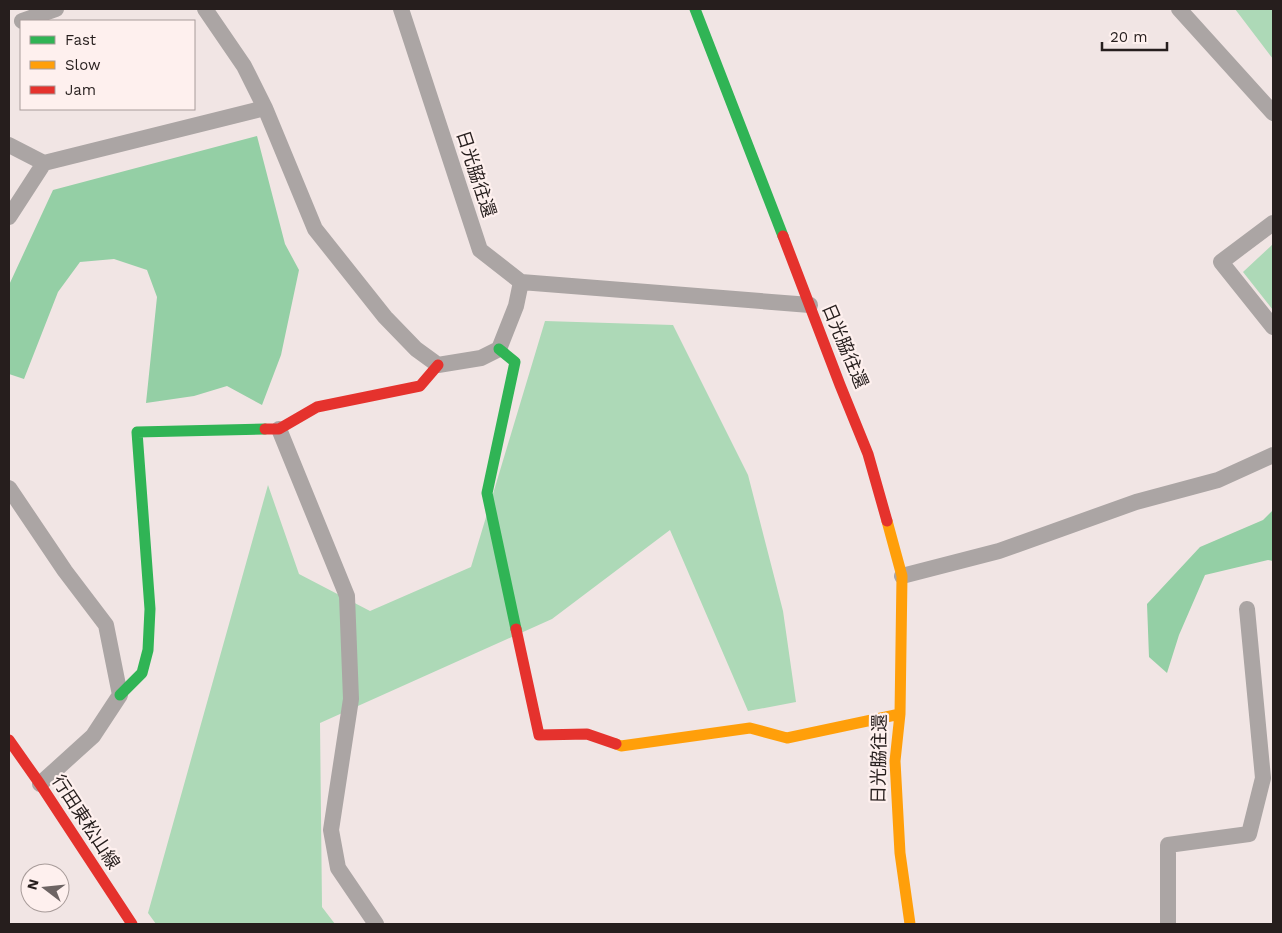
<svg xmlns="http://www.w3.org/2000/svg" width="1282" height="933" font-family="'Work Sans','Noto Sans JP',sans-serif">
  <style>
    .forest { fill: #add9b7 }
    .water { fill: #94cfa5 }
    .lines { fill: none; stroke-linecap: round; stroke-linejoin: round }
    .street { stroke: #aba5a4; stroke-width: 16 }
    .fast { stroke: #30b455; stroke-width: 11 }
    .slow { stroke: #ff9f0a; stroke-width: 11 }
    .jam { stroke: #e5322d; stroke-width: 11 }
    .labels { text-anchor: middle; stroke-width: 4.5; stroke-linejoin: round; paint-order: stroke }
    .street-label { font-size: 18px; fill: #261e1d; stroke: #fef0ee }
  </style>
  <rect width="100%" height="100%" fill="#f1e5e4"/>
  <path class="forest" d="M1235,9H1273V59Z
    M1273,244V310L1243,272Z
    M545,321L673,325L748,475L783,611L796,702L748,711L670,530L552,619L320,723L322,907L335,924H156L148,913L268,485L299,574L370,611L471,567Z"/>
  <path class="water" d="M257,136L285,244L299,270L281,355L262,405L227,386L194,396L146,403L157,297L147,270L114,259L80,262L58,292L24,379L9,374V285L53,190Z
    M1273,510V561L1268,560L1205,575L1179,635L1167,673L1149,657L1147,604L1200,547L1263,520Z"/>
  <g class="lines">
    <path class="street" d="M205,9L244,66L265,108L315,229L385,317L416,349L438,365L481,358L499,349L516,306L521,282
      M401,9L480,250L521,282L810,305
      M1179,9L1273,113
      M22,21L56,9
      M9,145L44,163L265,108
      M9,217L44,163
      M1273,223L1221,262L1273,327
      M279,429L347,596L351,699L331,830L338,868L376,924
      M9,488L65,571L106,625L120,695L93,736L40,784
      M902,576L999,551L1136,502L1218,480L1273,455
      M1168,924V845L1249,834L1263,778L1247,609"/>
    <path class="fast" d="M695,9L783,236
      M499,349L515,362L487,493L516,629
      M120,695L142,673L148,650L150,609L137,432L265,429"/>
    <path class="slow" d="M887,521L902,576L900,714L895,761L900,853L910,924
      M616,744L621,746L750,728L787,738L900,714"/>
    <path class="jam" d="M783,236L840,385L868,454L887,521
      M265,429H279L317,407L420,386L438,365
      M516,629L539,735L587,734L616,744
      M9,740L40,784L132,924"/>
  </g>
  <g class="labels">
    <g class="street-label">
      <text transform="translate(476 174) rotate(72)" y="6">日光脇往還</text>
      <text transform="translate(845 346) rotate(67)" y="6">日光脇往還</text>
      <text transform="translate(879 759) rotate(-89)" y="6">日光脇往還</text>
      <text transform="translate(86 822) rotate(57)" y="6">行田東松山線</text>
    </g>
  </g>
  <rect width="1282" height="933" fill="none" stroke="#261e1d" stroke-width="20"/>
  <rect x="20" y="20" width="175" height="90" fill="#fef0ee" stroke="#a89c9a"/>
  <rect x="30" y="36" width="25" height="8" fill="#30b455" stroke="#a89c9a"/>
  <text x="65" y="45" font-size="15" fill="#261e1d">Fast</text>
  <rect x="30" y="61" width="25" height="8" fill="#ff9f0a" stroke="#a89c9a"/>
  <text x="65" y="70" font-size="15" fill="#261e1d">Slow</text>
  <rect x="30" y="86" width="25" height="8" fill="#e5322d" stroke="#a89c9a"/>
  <text x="65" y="95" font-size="15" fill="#261e1d">Jam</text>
  <g transform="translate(45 888) rotate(286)"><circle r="24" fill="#fef0ee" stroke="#a89c9a"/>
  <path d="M0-4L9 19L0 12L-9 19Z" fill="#6d6463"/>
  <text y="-8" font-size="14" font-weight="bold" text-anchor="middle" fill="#261e1d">N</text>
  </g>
  <path d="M1102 42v8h65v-8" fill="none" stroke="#261e1d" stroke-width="2.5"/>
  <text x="1110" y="42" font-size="15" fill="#261e1d" stroke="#fef0ee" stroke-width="4" paint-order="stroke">20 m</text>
</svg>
